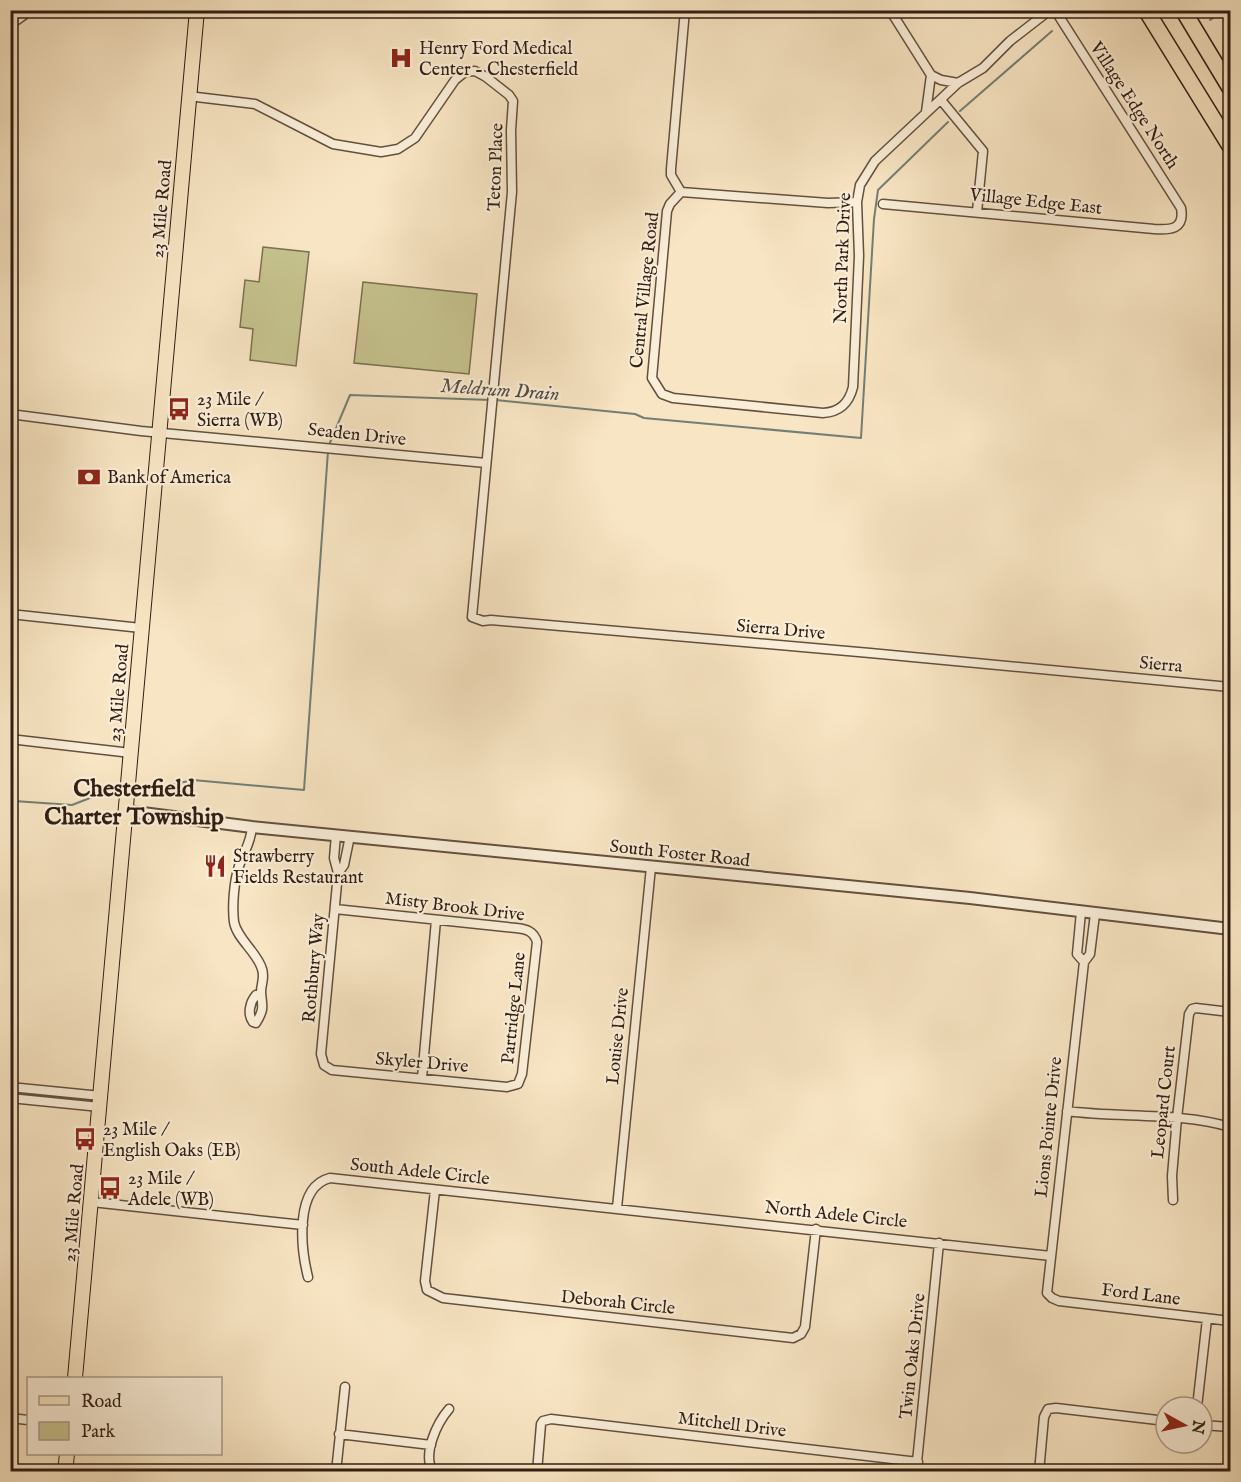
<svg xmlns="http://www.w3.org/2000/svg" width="1241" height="1482" font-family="'IM FELL English',serif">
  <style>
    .green { fill: #c5c28e; stroke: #7b7050; stroke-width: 1.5 }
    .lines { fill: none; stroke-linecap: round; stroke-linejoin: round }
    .stream { stroke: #727f75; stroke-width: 2 }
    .minor-casing { stroke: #63503f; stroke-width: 11 }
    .tertiary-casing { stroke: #63503f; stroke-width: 14 }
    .primary-casing { stroke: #311e13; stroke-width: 16 }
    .motorway-casing { stroke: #311e13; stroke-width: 18 }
    .minor { stroke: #faeed8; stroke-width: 8 }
    .tertiary { stroke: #faeed8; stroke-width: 10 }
    .primary { stroke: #f8e5c3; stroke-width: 14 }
    .motorway { stroke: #f8e5c3; stroke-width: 15 }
    .labels { text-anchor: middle; stroke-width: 4.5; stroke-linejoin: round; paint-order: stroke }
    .poi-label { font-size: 18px; fill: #311e13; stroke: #faeed8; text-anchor: start }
    .street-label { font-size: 18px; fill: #311e13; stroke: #faeed8 }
    .water-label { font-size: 20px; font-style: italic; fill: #514e44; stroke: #faeed8 }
    .district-label { font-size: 24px; font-weight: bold; fill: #311e13; stroke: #faeed8 }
  </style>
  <rect width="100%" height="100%" fill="#f8e5c3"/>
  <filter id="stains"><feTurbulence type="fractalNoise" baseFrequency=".00333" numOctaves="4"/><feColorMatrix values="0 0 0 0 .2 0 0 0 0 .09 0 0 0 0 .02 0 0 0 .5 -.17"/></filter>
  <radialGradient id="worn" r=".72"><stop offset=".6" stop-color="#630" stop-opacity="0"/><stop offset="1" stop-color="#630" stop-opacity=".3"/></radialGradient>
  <path class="green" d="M263,247L309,252L296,366L250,360L253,329L240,327L245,280L259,282Z
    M363,282L477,294L469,374L354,363Z"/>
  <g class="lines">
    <path class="stream" d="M1069,15L1125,14
      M1210,20L1227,10
      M960,111L1052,31
      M496,400L635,414L644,418L861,438L874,219L878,190L948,122
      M329,445L350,395L490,400
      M144,791L193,780L304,790L328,451
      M10,803L14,801L72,805L108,791"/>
    <g class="minor-casing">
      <path id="minor" d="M685,10L671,169V175L681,192L670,204L667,211L652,378L662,394L673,398L823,413C840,412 849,403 853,387L859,256L857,202L860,185L875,161L958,83L983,68L1010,41L1050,10
        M890,10L931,75L926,112
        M10,20H17L24,15L27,10
        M931,75L941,80L958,83
        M188,96L255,104L333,144L381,152L398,149L415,138L455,80L465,72L475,71L486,77L509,95L513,101L511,130L512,192L472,617L483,621L491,620L870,653L1230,687
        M941,100L983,151L977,212
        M681,192L828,203L857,202
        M883,204L1154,229C1170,230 1185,230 1181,208L1055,10
        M10,414L141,431L486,463
        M10,614L141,628
        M10,739L131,753
        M252,827C251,842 244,852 239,866C234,881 232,906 234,922C237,939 257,952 262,969C265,978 261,984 261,992C262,1007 265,1008 256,1023L253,1022C247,1014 250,1002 256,995L261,993
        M336,835L334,858L338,873L344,865L350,836
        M335,909L516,928C526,929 534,931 537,942L522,1074L518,1084L507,1087L332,1070L324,1065L321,1054L338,873
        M1081,912L1077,954L1084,962L1090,954L1095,914
        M1084,962L1047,1293L1052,1298L1059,1301L1230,1321
        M422,1078L436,920
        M10,1087L101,1096
        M10,1098L100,1107
        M1067,1111C1119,1118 1180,1112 1230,1127
        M435,1190L425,1281L427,1290L443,1298L793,1338L801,1334L805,1327L816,1229
        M1173,1200L1172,1176L1177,1118L1189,1014L1192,1009L1196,1008L1230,1012
        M92,1202L303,1225
        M617,1208L651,867
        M308,1277C301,1249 294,1187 330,1178L1051,1256
        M1197,1407L1207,1319
        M10,1418L28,1420
        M1202,1425L1230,1427
        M339,1434L431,1445
        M336,1472L345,1387
        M433,1472C422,1454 437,1423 449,1409
        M537,1472L541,1424L543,1421L551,1419L918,1462
        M916,1472L939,1243
        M1039,1472L1044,1417L1048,1409L1056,1408L1166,1421"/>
    </g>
    <g class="tertiary-casing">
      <path id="tertiary" d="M127,811L252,827L970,898L1230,929"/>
    </g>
    <g class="primary-casing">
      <path id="primary" d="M75,1378L197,10
        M65,1472L67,1454"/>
    </g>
    <g class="motorway-casing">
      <path id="motorway" d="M1146,10L1230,146
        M1183,10L1230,88"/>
    </g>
    <use href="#minor" class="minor"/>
    <use href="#tertiary" class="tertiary"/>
    <use href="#primary" class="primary"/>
    <use href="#motorway" class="motorway"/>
  </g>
  <defs>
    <g id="hospital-bare" transform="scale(1.8)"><path d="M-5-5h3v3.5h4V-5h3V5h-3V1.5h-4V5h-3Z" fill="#8f2418" stroke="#faeed8" stroke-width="2.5" paint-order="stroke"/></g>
    <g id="bus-bare" transform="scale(1.8)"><path d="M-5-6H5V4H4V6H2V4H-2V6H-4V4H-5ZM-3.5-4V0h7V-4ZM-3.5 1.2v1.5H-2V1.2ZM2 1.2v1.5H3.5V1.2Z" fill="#8f2418" stroke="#faeed8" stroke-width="2.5" paint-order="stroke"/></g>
    <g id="bank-bare" transform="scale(1.8)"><path d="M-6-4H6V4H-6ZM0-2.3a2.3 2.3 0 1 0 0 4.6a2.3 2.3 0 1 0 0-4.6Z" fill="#8f2418" stroke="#faeed8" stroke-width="2.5" paint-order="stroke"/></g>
    <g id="restaurant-bare" transform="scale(1.8)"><path d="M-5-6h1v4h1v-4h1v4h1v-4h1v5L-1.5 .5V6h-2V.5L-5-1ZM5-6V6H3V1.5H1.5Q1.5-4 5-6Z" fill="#8f2418" stroke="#faeed8" stroke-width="2.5" paint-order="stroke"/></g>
  </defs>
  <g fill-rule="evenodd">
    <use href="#hospital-bare" x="401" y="58"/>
    <use href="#bus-bare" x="179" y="409"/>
    <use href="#bank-bare" x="89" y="477"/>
    <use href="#restaurant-bare" x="215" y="866"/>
    <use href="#bus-bare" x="85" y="1139"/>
    <use href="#bus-bare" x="110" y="1188"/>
  </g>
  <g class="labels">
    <g class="poi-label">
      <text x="419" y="54">Henry Ford Medical<tspan x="419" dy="21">Center - Chesterfield</tspan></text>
      <text x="197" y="405">23 Mile /<tspan x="197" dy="21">Sierra (WB)</tspan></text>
      <text x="107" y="483">Bank of America</text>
      <text x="233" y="862">Strawberry<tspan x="233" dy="21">Fields Restaurant</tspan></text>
      <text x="103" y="1135">23 Mile /<tspan x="103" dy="21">English Oaks (EB)</tspan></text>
      <text x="128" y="1184">23 Mile /<tspan x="128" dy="21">Adele (WB)</tspan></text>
    </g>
    <g class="street-label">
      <text transform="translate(1135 105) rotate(57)" y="6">Village Edge North</text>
      <text transform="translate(495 167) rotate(-88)" y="6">Teton Place</text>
      <text transform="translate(1036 201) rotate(6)" y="6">Village Edge East</text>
      <text transform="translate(161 209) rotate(-85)" y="6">23 Mile Road</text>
      <text transform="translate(842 258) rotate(-88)" y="6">North Park Drive</text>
      <text transform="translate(644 290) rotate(-84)" y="6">Central Village Road</text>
      <text transform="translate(357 434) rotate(6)" y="6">Seaden Drive</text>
      <text transform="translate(781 629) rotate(5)" y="6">Sierra Drive</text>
      <text transform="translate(1161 664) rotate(5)" y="6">Sierra</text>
      <text transform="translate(118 693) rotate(-85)" y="6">23 Mile Road</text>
      <text transform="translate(680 853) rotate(6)" y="6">South Foster Road</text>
      <text transform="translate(455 906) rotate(7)" y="6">Misty Brook Drive</text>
      <text transform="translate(313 968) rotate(-85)" y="6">Rothbury Way</text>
      <text transform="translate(513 1008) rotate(-84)" y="6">Partridge Lane</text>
      <text transform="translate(617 1036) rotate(-84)" y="6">Louise Drive</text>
      <text transform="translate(422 1062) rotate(5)" y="6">Skyler Drive</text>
      <text transform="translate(1163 1102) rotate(-84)" y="6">Leopard Court</text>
      <text transform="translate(1048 1127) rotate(-84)" y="6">Lions Pointe Drive</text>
      <text transform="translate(420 1171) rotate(6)" y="6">South Adele Circle</text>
      <text transform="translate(73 1213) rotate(-85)" y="6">23 Mile Road</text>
      <text transform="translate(836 1214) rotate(6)" y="6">North Adele Circle</text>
      <text transform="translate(1141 1294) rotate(7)" y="6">Ford Lane</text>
      <text transform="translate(618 1302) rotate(6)" y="6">Deborah Circle</text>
      <text transform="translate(912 1356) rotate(-84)" y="6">Twin Oaks Drive</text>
      <text transform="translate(732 1424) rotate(7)" y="6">Mitchell Drive</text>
    </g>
    <g class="water-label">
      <text transform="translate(500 389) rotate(4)" y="7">Meldrum Drain</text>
    </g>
    <g class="district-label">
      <text x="134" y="796">Chesterfield<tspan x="134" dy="28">Charter Township</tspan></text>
    </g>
  </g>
  <rect width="1241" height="1482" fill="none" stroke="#f8e5c3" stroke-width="36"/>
  <rect x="12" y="12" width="1217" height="1458" fill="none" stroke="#311e13" stroke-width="3"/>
  <rect x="18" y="18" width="1205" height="1446" fill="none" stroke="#311e13" stroke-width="1.5"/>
  <rect x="27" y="1377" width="195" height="78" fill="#faeed8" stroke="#aa9b89" stroke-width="1.5"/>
  <rect x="39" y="1396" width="30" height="9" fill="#f8e5c3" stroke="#aa9b89" stroke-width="1.5"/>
  <text x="81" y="1407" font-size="18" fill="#311e13">Road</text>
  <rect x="39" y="1422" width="30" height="18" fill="#c5c28e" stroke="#aa9b89" stroke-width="1.5"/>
  <text x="81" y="1437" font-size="18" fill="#311e13">Park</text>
  <g transform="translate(1184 1425) rotate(98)"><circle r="28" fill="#faeed8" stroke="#aa9b89" stroke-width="1.5"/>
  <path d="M0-4.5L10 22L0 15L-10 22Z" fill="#8f2418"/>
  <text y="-9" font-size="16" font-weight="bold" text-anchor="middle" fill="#311e13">N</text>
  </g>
  <rect width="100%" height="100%" filter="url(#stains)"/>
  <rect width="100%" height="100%" fill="url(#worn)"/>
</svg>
